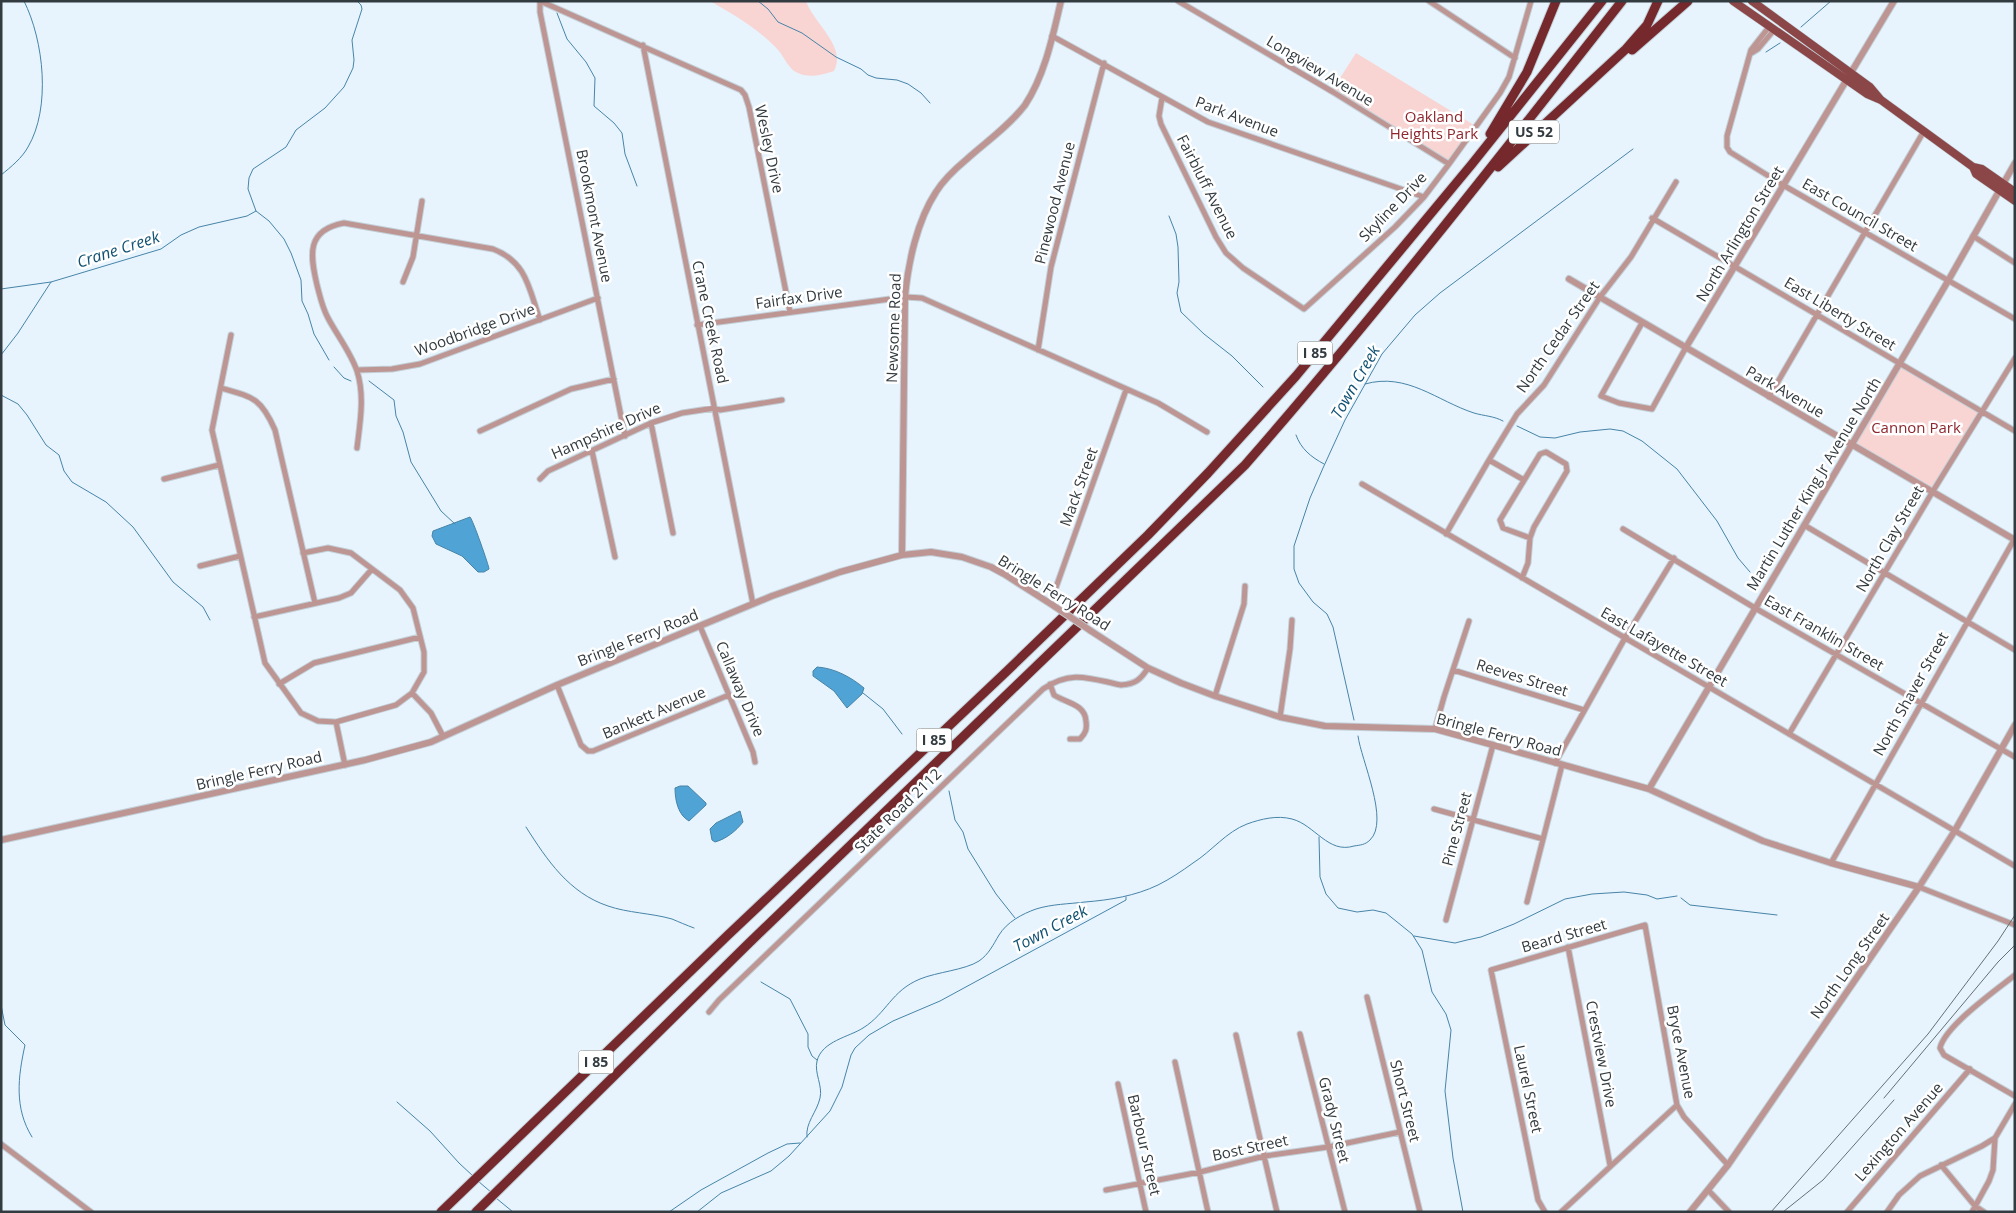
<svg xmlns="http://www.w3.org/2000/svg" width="2016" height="1213" font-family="'Open Sans',sans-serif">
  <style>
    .green { fill: #f8d5d3 }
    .water { fill: #50a4d5; stroke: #4784a8 }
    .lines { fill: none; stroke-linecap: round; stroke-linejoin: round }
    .stream { stroke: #4784a8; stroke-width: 1 }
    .minor-casing { stroke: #c3cfd7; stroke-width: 7 }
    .tertiary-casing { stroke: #c3cfd7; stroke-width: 8 }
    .primary-casing { stroke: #c3cfd7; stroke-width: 9 }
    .motorway-casing { stroke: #c3cfd7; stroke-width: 11 }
    .minor { stroke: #bd9593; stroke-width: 5 }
    .tertiary { stroke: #bd9593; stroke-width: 6 }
    .primary { stroke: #8b4747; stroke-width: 8 }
    .motorway { stroke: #76292c; stroke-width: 9 }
    .rail { stroke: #656f75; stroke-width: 1 }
    .tertiary-bridge-casing { stroke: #c3cfd7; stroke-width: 8; stroke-linecap: butt }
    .tertiary-bridge { stroke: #bd9593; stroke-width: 6 }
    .labels { text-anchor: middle; stroke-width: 5; stroke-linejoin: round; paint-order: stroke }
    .shield { fill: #fff; stroke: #707679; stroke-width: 1 }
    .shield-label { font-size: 14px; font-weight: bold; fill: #323b40 }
    .street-label { font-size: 15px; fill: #323b40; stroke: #fff }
    .park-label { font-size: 15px; fill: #8e262d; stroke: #fff }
    .water-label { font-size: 16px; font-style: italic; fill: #105173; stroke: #fff }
  </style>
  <rect width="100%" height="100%" fill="#e7f4fd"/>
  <path class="green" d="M710,1H806C814,24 847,46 834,71C822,75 808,79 796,72C789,69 784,57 779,51C759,29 736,16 710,1Z
    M1356,53L1474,125L1448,161L1333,89Z
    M1899,364L1982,412L1933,491L1851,444Z"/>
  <path class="water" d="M470,517C473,520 489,566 489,569L484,572H478L462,556L436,544L432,536L433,531Z
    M817,667C834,668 851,677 864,688L862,694L847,708L834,691L813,676V671Z
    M680,786H688L706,803V805L689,821C678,815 675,800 675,788Z
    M740,811L743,822C736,831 726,839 715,842L712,840L710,829L716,823Z"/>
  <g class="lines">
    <path class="stream" d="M532,1H533
      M758,1L768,9L778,22L802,33L836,57L861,69L868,75L876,78L897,80L908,84L921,93L930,103
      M557,13L567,39L586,62L595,78L594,106L614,123L622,133L625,154L637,186
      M1801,27L1831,1
      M1766,52L1780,43
      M1,175C11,167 22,158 28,147C51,108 44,41 24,1
      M256,211L269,221L284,239L291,253L301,280L302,301L308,314L314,334L329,360
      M1169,216L1176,234L1178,247L1179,282L1177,293L1181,312L1204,334L1232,356L1263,387
      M1,289L51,282
      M1,355L18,333L51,282L161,249L181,235L199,227L247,216L256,211L248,189L249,178L253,169L286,147L296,130L325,108L344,87L353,68L354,60L352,40L362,9L361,5L357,1
      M334,367L344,378L351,381
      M369,381L394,400L396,416L403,432L411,462L441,511L455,524
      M1365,384C1407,372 1437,401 1474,413C1484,416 1494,416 1503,421
      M1,395L18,404L27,415L46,445L59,455L64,471L72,482L106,502L133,527L173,582L203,607L210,620
      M1517,426L1540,437L1555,438L1580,432L1610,429L1623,431L1642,441L1677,469L1717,521L1738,558L1750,572
      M1296,435C1301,449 1311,457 1324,464
      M863,693L883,709L902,734
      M1354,720L1333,627L1327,614L1313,602L1299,583L1294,569V546L1310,498L1323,468L1345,420L1382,354L1415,315L1440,293L1633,149
      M949,791L955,820L963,832L968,849L996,894L1015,918
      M526,827C547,860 569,893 608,906C628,913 651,913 672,919C679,922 686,925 694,928
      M1319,837L1320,877L1326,894L1338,908L1357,912L1373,910L1386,913L1412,934L1422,950L1432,992L1446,1014L1451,1030L1445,1091L1453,1158L1463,1212
      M1681,898L1690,905L1777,915
      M1414,936L1455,943L1467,940L1481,937L1514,924L1565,899L1592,894L1624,892L1647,895L1657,899L1677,896
      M761,982L790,999L808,1034V1047L812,1056L817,1060
      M1,1005L5,1025L25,1045C18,1077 14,1108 32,1137
      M397,1102L430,1131L459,1163L473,1176
      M807,1137C805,1123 817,1112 820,1098C823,1086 814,1073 817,1061C822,1041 849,1037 863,1028C887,1013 891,991 920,979C937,972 965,970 979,961C989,954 993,945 999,935C1007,922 1022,914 1036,909C1052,904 1069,904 1085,902C1110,900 1135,896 1158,885C1170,879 1182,871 1193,863C1212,851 1226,832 1247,824C1261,819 1277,815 1292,819C1315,825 1328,854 1354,846C1360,845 1365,845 1370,840C1390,821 1361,760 1358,736
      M478,1181L492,1193
      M496,1198L513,1212
      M669,1212L701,1190L768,1153L787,1144L800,1143
      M697,1212L721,1193L771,1171L789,1156L830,1111L842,1087L851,1055L855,1048L869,1035L893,1021L940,1001L1126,900V897"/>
    <g class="minor-casing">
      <path id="minor" d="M540,1L741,90L745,95L749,107L790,312
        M540,1V12L625,436
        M1178,1L1333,92L1449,164
        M1429,1L1515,58
        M1769,27L1751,50L1727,136V147L1730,152L1783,185L2015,319
        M1052,36L1208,122L1424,197
        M643,45L753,604
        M1750,54L1758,49L1774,30
        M1162,98L1159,116L1161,124L1216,237L1226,253L1243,268L1304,309L1395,227L1424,197L1449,164L1500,93L1509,77L1531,1
        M1652,218L2015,431
        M1973,236L2015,263
        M403,282L413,257L422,201
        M1642,323L1601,396L1619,403L1652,409L1685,349
        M697,325L905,297L922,298L1158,403L1207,432
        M231,335L212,430L265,663L301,713L318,721L336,722L396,705L412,693L424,672V652L413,608L400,590L351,553L328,548L303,553
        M1038,350L1051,267L1104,63
        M357,370L392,369L420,364L598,298
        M221,388C253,397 261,398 275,430L315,603
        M1769,397L1924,131
        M651,423L673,533
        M480,431L571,389L614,379
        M357,448C360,423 365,396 357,371C351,353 337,335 328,318C322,307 320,296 317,285C310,255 306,230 344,223L493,249C527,262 529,289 540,320
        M592,451L615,557
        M1489,460L1524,480
        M164,479L219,465
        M540,479L548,471L651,423L682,413L715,408L720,410L782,400
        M1362,484L2015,866
        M1804,525L2015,650
        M1623,529L1755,608L2015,757
        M1446,534L1489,460L1517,414L1544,385L1600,297L1631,257L1676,182
        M200,566L240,556
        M1522,578L1528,563L1530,538L1534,527L1567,471L1566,464L1546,452L1540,454L1500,520L1503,528L1530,538
        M1054,593L1126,390
        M254,617L339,598L351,593L372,569
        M700,626L753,752L755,762
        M1453,670L1584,710
        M279,684L314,663L420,637
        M1050,684L1054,695C1066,703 1085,704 1086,721C1087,729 1086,733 1080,739H1070
        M557,685L581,745L588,751H593L729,695
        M412,693L431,713L443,736
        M1215,696L1244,604L1245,586
        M1280,717L1290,649L1292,620
        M336,722L345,765
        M1435,729L1444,697L1469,621
        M1789,734L1933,491L2015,358
        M1555,763L1625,638L1674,558
        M1434,809L1543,839
        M1831,863L2015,538
        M1919,887L2015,925
        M1527,902L1562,765
        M1446,920L1493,745
        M1568,947L1610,1165
        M2015,975C1996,990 1945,1026 1940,1048L1944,1055L2015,1096
        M1367,997L1420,1212
        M709,1012L719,1000L1043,689C1072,669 1091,679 1121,685C1136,684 1141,679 1148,668
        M1300,1034L1345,1212
        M1236,1035L1277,1212
        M1175,1062L1208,1212
        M1118,1084L1146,1212
        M1,1144L91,1212
        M1941,1165L1975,1206L1984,1212
        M1106,1190L1200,1172L1265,1156L1328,1147L1400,1132
        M1708,1190L1729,1212
        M1545,1212L1538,1200L1491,970L1645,925L1677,1105L1684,1117L1728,1165
        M1561,1212L1677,1105
        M1847,1212L1970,1069
        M1887,1212L1899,1195L1920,1176L1982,1146L1995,1138L2015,1104
        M1972,1212L1989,1181L1993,1170L1995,1138"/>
    </g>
    <g class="tertiary-casing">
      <path id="tertiary" d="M1569,279L2015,540
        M1685,349L1894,1
        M902,555L905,297C908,263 917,221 936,192C944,179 955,169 967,159C986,142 1009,126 1025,105C1045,75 1053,35 1061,1
        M1091,631L1148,668L1181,683L1215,696L1280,717L1325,726L1435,729L1493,745L1649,789L1763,841L1831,863L1919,887
        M1649,789L1948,281L2015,163
        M1,840L365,760L431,742L557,685L772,596L840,572L902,555L931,552L962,557L991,567L1004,574L1054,606
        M1690,1212L1728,1165L1919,887L1954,832L2015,725"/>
    </g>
    <g class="primary-casing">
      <path id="primary" d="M1733,1L1867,94L1881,100
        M1752,1L1870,87L1881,100L1973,167L1982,169L2015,192
        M1973,167L1976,174L2015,201"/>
    </g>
    <g class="motorway-casing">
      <path id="motorway" d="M1632,50L1688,1
        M1490,134L1527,72L1556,1
        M1498,167L1626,49L1647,25L1658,1
        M441,1212L728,935L1006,672L1148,535L1208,473L1296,376L1472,164L1602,1
        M476,1212L747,945L1245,465C1376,315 1499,158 1622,1"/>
    </g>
    <use href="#minor" class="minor"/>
    <use href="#tertiary" class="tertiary"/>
    <use href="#primary" class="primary"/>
    <use href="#motorway" class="motorway"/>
    <path class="rail" d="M1884,1098L1998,962L2015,945
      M1771,1212L1928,1034L1998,941L2015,915
      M1783,1212L1823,1180L1894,1100"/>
    <g class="tertiary-bridge-casing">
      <path id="tertiary-bridge" d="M1054,606L1091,631"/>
    </g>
    <use href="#tertiary-bridge" class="tertiary-bridge"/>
  </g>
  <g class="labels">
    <g class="shield">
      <rect x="1509" y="120.5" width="50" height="23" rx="4"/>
      <rect x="1297.5" y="341.5" width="35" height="23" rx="4"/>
      <rect x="916.5" y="728.5" width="35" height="23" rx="4"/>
      <rect x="578.5" y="1050.5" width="35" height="23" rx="4"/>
    </g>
    <g class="shield-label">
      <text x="1534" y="137">US 52</text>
      <text x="1315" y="358">I 85</text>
      <text x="934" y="745">I 85</text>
      <text x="596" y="1067">I 85</text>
    </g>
    <g class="street-label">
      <text transform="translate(1320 71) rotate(31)" y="5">Longview Avenue</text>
      <text transform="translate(1237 117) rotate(21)" y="5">Park Avenue</text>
      <text transform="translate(769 149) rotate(78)" y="5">Wesley Drive</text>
      <text transform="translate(1207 187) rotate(63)" y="5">Fairbluff Avenue</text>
      <text transform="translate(1055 203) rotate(-76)" y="5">Pinewood Avenue</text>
      <text transform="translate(1393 207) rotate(-46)" y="5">Skyline Drive</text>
      <text transform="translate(1860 215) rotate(30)" y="5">East Council Street</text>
      <text transform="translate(594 216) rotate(79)" y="5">Brookmont Avenue</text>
      <text transform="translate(1740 234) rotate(-59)" y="5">North Arlington Street</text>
      <text transform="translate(799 298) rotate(-8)" y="5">Fairfax Drive</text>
      <text transform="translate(1840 314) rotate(31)" y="5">East Liberty Street</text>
      <text transform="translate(710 322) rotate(78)" y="5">Crane Creek Road</text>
      <text transform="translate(894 328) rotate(-88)" y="5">Newsome Road</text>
      <text transform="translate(475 330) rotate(-20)" y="5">Woodbridge Drive</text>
      <text transform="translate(1558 337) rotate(-55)" y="5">North Cedar Street</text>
      <text transform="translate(1785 392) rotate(30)" y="5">Park Avenue</text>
      <text transform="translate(606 431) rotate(-24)" y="5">Hampshire Drive</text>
      <text transform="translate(1814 484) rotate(-59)" y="5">Martin Luther King Jr Avenue North</text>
      <text transform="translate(1079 487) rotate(-70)" y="5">Mack Street</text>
      <text transform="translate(1890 539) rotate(-60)" y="5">North Clay Street</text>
      <text transform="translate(1054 593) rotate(32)" y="5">Bringle Ferry Road</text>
      <text transform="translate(1824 633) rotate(30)" y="5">East Franklin Street</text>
      <text transform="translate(638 638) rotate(-22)" y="5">Bringle Ferry Road</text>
      <text transform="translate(1664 647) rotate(30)" y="5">East Lafayette Street</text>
      <text transform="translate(1522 678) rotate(17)" y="5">Reeves Street</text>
      <text transform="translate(740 689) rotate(67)" y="5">Callaway Drive</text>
      <text transform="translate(1911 694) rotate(-61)" y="5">North Shaver Street</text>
      <text transform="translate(654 713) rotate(-23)" y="5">Bankett Avenue</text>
      <text transform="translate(1499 735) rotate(15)" y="5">Bringle Ferry Road</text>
      <text transform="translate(259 771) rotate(-13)" y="5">Bringle Ferry Road</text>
      <text transform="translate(898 811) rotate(-44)" y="5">State Road 2112</text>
      <text transform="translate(1457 829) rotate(-75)" y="5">Pine Street</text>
      <text transform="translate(1564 936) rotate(-16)" y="5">Beard Street</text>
      <text transform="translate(1850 966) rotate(-55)" y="5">North Long Street</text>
      <text transform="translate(1681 1052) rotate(79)" y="5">Bryce Avenue</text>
      <text transform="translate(1601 1054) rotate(79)" y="5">Crestview Drive</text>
      <text transform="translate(1528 1089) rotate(78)" y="5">Laurel Street</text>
      <text transform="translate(1405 1101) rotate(76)" y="5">Short Street</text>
      <text transform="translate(1334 1120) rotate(76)" y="5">Grady Street</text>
      <text transform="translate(1899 1132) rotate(-49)" y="5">Lexington Avenue</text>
      <text transform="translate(1144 1145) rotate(77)" y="5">Barbour Street</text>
      <text transform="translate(1250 1148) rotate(-12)" y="5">Bost Street</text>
    </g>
    <g class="park-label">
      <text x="1434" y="122">Oakland<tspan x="1434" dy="17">Heights Park</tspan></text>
      <text x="1916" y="433">Cannon Park</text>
    </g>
    <g class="water-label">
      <text transform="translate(118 249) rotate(-18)" y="6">Crane Creek</text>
      <text transform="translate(1355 382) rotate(-60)" y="6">Town Creek</text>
      <text transform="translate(1050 928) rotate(-28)" y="6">Town Creek</text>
    </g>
  </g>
  <rect width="2016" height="1213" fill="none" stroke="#323b40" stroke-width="5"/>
</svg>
